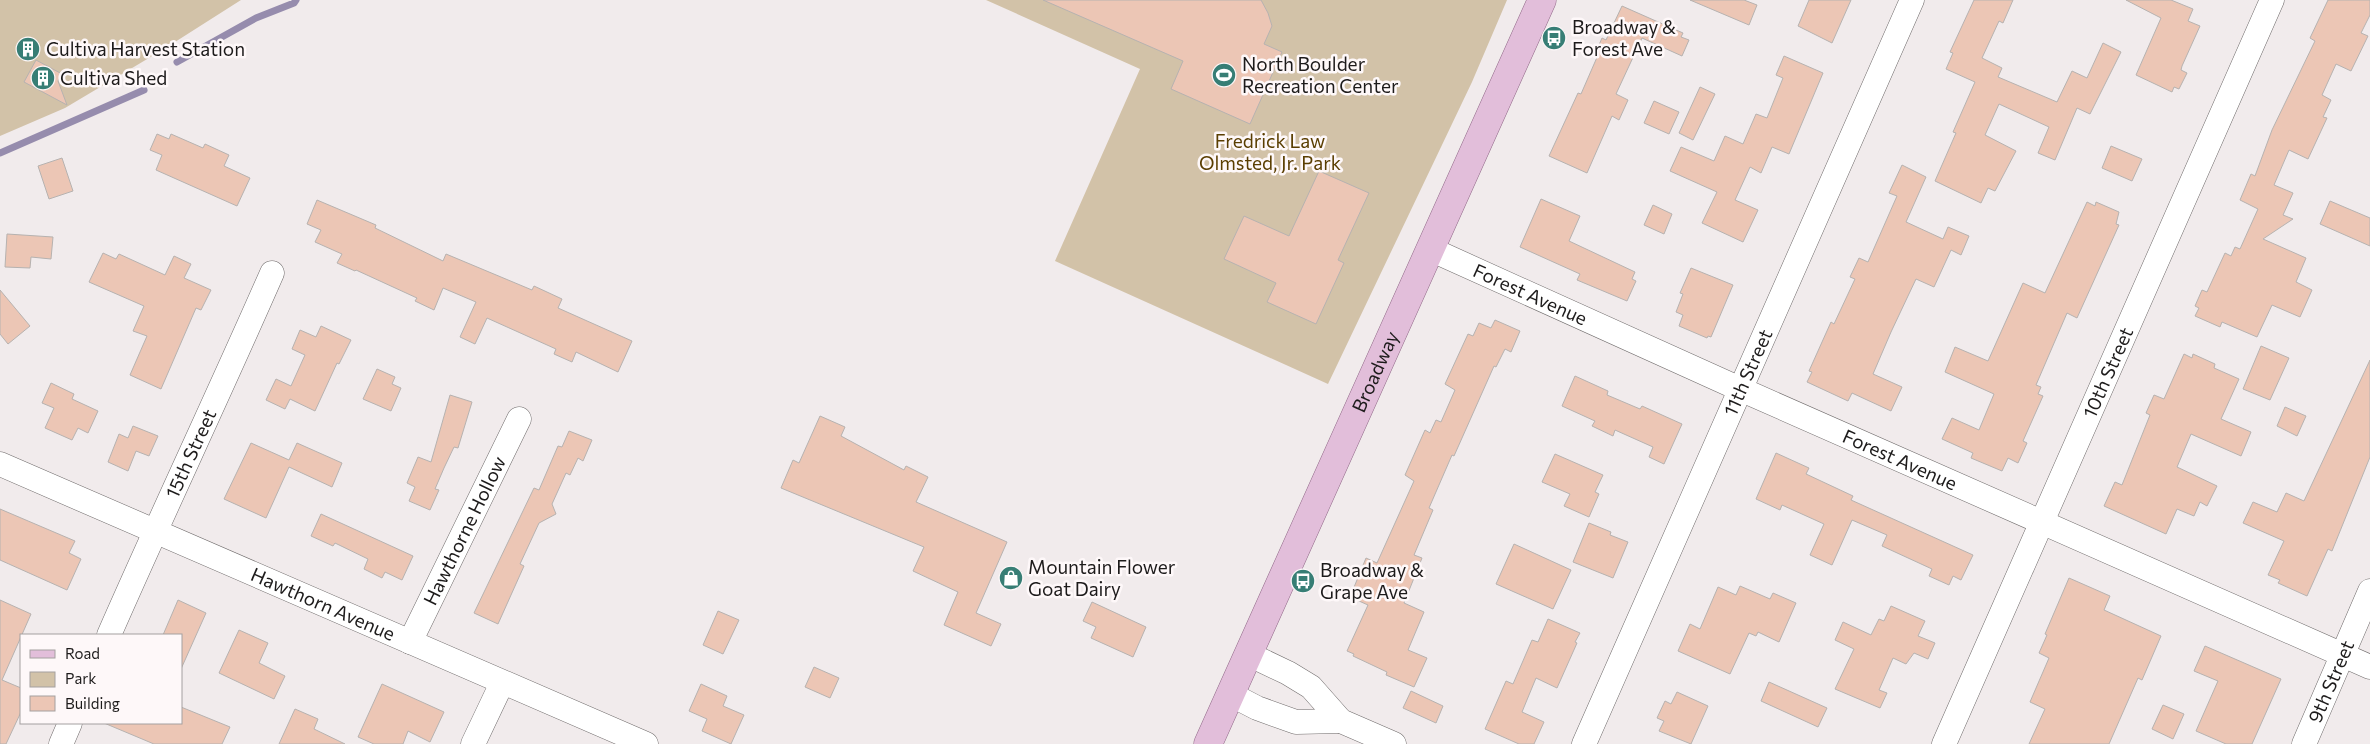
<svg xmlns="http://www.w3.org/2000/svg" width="2370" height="744" font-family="Commissioner,sans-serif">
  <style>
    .green { fill: #d2c2a8 }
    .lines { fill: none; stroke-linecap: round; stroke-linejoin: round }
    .stream { stroke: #968cad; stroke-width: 7 }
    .building { fill: #ecc6b5; stroke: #b6b2b0 }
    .minor-casing { stroke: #706c6c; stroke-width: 25 }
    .major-casing { stroke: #916988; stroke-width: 29 }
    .minor { stroke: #fff; stroke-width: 24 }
    .major { stroke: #e2beda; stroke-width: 28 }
    .labels { text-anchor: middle; stroke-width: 5; stroke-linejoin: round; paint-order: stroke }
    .poi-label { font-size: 19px; fill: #1d1b1b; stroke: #fef8f9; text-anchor: start }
    .park-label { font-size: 19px; fill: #5a3e01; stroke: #fef8f9 }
    .street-label { font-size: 19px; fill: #1d1b1b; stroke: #fef8f9 }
  </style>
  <rect width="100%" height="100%" fill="#f1ebec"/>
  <path class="green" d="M0,0H241L164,49L65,108L0,136Z
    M986,0H1507L1472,82L1328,384L1055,261L1140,69Z"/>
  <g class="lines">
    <path class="stream" d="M177,62L256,18L294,3L296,0
      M0,153L144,90"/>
  </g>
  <path class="building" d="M1043,0H1261L1268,13L1272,26L1264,44L1282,52L1250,124L1171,89L1183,61Z
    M1690,0H1744L1757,5L1749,25Z
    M1809,0H1851L1832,43L1798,26Z
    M1974,0H2013L2003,23L1999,21L1982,58L2002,68L1998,77L2057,102L2072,71L2087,78L2103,43L2121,52L2090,114L2077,108L2055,160L2038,153L2049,127L1999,104L1985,135L2016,151L1995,191L1988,188L1981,203L1935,181L1956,133L1953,132L1975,82L1946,69L1953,53L1950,52Z
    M2126,0H2171L2193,9L2188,21L2200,26L2182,66L2181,70L2187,73L2179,89L2174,87L2172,92L2136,75L2161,18Z
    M2328,0H2370V15L2361,33L2368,36L2351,71L2336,64L2322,95L2331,100L2323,117L2327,118L2308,159L2289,150L2274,185L2293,193L2283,215L2293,219L2263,239L2306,258L2296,282L2312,290L2300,317L2272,305L2257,337L2222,322L2220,327L2195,316L2199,308L2195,306L2202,290L2207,292L2225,253L2231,256L2235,247L2240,249L2258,209L2240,200L2251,174L2255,176L2272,130L2315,41L2310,38Z
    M1622,6L1683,33L1681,37L1689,40L1682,56L1642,38L1616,94L1628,100L1619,120L1612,116L1587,173L1549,156L1578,93L1581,94L1598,55L1595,54L1602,38L1606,40Z
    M1784,56L1823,73L1789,154L1772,147L1761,173L1750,167L1735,200L1758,210L1743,242L1702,223L1717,192L1670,171L1681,147L1714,161L1725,136L1743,144L1756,114L1767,118L1783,78L1776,75Z
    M36,60L62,74L58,81L67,105L24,82Z
    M1700,87L1715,94L1693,140L1679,133Z
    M1654,101L1679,112L1669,134L1644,123Z
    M157,134L169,139L171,134L203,148L205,144L229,155L224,166L250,178L237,206L156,170L162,155L150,150Z
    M2111,146L2142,159L2132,181L2102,168Z
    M62,158L73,191L49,199L38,166Z
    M1902,165L1926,177L1906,222L1943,239L1948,227L1969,236L1961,255L1951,250L1934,287L1916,279L1891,332L1873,374L1902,387L1891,411L1852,393L1848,401L1807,382L1812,372L1809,371L1831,322L1834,324L1855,279L1850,277L1859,258L1868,262L1897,196L1889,193Z
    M1319,171L1369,193L1338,260L1344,263L1316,324L1267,302L1276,283L1224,259L1244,216L1289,236Z
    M1541,199L1580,216L1569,241L1635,272L1632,279L1636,281L1627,301L1577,280L1580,274L1520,247Z
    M317,200L376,225L375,228L443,261L446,254L532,290L534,286L562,299L558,308L632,341L618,372L576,352L572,362L554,354L556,349L487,318L475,344L460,337L476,302L443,288L434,310L415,301L417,298L356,270L355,271L337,263L342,254L315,242L321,230L307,224Z
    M2330,201L2370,218V246L2320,224Z
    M2087,202L2095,206L2096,202L2119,212L2116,224L2119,225L2077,318L2067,313L2036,385L2041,387L2038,394L2043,396L2023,441L2027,443L2018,463L2008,458L2002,471L1971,458L1973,453L1942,439L1952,418L1979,430L1994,394L1945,372L1955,347L1988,361L2023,283L2045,293Z
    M1653,205L1672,214L1664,234L1644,225Z
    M7,234L53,237L51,259L31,257L30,268L5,267Z
    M103,253L116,259L119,254L165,275L174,256L191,264L184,278L211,290L201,310L196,308L161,389L130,375L147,336L133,331L144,306L89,282Z
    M1691,268L1733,285L1711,337L1708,336L1707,338L1679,326L1683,315L1676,312L1683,294L1680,293Z
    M0,290L30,326L8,344L0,334Z
    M1495,320L1520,331L1511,352L1505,349L1496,367L1494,366L1454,456L1452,455L1429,508L1433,510L1414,555L1422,558L1404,603L1424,612L1408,650L1427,658L1414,687L1386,675L1387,672L1353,656L1354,654L1347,651L1368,605L1350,597L1366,558L1377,563L1414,481L1405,475L1425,430L1430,433L1436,420L1441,422L1455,390L1445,384L1468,334L1473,336L1479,323L1491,328Z
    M321,326L351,340L339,364L337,363L315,411L290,399L285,409L266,400L276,379L291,386L305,355L292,349L300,330L316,337Z
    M2261,346L2289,358L2270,400L2243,389Z
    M2184,354L2192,358L2193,354L2215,364L2214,368L2239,379L2221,419L2251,432L2241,456L2191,434L2177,467L2217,486L2207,506L2200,502L2194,516L2177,509L2166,534L2104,506L2115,482L2122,485L2150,415L2146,413L2154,395L2164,399Z
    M2370,360V457L2332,551L2328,549L2307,596L2278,583L2280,580L2268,575L2284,541L2243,523L2253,502L2277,512L2286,493L2304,501Z
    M377,369L395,377L392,384L401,388L391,411L363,399Z
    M1575,376L1608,391L1607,395L1640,409L1642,406L1682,424L1664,464L1649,457L1653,447L1615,430L1613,436L1592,426L1595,421L1562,406Z
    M51,383L74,394L72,399L98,411L88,433L78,428L72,440L45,428L54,408L42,403Z
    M450,395L472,402L458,448L454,447L444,468L435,489L439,490L430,510L409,501L415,487L407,483L418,457L431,462Z
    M2285,407L2306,416L2297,436L2277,426Z
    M820,416L845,427L841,436L904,470L906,466L928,477L916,502L1007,542L976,613L1001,624L991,646L944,625L958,592L913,571L924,547L781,488L793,460L799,463Z
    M133,426L158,436L149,456L136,451L128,471L108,462L119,434L128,438Z
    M569,431L592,440L583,461L578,458L570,475L566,473L552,504L556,514L539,523L520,564L524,566L498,624L474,613L534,488L539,490L558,446L562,447Z
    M251,443L289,460L297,443L342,463L332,487L289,467L266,518L224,499Z
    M1776,453L1809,468L1806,474L1853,496L1851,500L1973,555L1961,580L1953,576L1949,585L1929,576L1932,569L1882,546L1887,535L1852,520L1832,565L1810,555L1824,524L1782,505L1780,510L1756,499Z
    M1555,454L1603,475L1595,492L1599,494L1589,517L1564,506L1570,494L1542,482Z
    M0,509L75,541L69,553L81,559L67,590L0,560Z
    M321,514L413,556L402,580L385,572L382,578L364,569L368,559L335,543L333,546L311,536Z
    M1589,523L1611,532L1610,535L1628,542L1613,578L1573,562Z
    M1514,544L1571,570L1553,609L1496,584Z
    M2069,578L2110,596L2104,610L2161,636L2142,680L2138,678L2109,744H2029L2045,709L2030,702L2049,658L2039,653L2047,635L2045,634Z
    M1740,586L1770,599L1773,593L1796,603L1779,642L1758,632L1756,636L1749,633L1730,674L1678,651L1690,624L1700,629L1718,587L1736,595Z
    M0,600L31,614L2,680L21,688V712L6,744H0Z
    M178,600L206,613L181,669V635H163Z
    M1092,602L1146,627L1133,657L1091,638L1096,627L1083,621Z
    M1891,606L1925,621L1918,636L1935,643L1928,659L1914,653L1906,664L1893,658L1879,690L1887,693L1880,708L1835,689L1854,649L1835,640L1843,622L1871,635L1879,619L1884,621Z
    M718,611L739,620L723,654L703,645Z
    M1548,619L1580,633L1575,642L1577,643L1557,688L1536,678L1522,712L1544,722L1534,744H1519L1485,729L1506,681L1513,684L1532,640L1538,642Z
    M239,630L268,643L259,663L285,676L274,699L219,673Z
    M2205,646L2281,679L2252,744H2226L2196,731L2218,681L2194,671Z
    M814,667L839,678L830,698L805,687Z
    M1769,682L1827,708L1818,727L1761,701Z
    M382,684L444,712L430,742L408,731L403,744H374L358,737Z
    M701,684L727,696L723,706L744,715L731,744L702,731L707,719L689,711Z
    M1411,691L1443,706L1436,723L1403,708Z
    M1677,692L1708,706L1691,744L1659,731L1664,721L1657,718L1665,701L1671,704Z
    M2163,705L2184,714L2173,739L2152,729Z
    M181,707L230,727L222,744H154L104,723H181Z
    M295,709L318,719L314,729L345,744H279Z"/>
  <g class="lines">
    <g class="minor-casing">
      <g id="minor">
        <path id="s1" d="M1430,249L1740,389L2370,667"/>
        <path id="s2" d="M0,464L646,744"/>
        <path id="s3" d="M109,635C162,514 219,394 272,273"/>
        <path id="s4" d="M410,642L519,419"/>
        <path d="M1248,654L1288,673L1311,687L1341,721L1394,744"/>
        <path d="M1230,694L1257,708L1296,722L1341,721"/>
        <path d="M61,744L70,723"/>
        <path d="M473,744L502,683"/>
        <path id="s5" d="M1584,744L1912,0"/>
        <path id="s6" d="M1944,744L2272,0"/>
        <path id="s7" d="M2304,744L2370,591"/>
      </g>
    </g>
    <g class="major-casing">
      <g id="major">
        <path id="s8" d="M1208,744L1542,0"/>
      </g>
    </g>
    <use href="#minor" class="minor"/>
    <use href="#major" class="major"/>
  </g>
  <defs>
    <g id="bus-disc" transform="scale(1.25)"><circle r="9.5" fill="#377e75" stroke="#fef8f9"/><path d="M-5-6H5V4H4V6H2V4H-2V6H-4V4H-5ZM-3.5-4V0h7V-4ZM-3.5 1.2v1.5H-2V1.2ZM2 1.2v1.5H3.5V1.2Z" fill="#fff"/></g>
    <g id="building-disc" transform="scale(1.25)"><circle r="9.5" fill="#377e75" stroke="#fef8f9"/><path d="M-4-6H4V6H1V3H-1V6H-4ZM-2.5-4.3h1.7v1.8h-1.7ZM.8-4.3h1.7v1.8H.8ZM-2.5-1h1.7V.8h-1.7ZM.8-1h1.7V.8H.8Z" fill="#fff"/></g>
    <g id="stadium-disc" transform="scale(1.25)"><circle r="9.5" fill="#377e75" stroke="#fef8f9"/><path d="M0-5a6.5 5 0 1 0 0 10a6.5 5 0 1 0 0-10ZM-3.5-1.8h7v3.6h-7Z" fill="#fff"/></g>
    <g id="shop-disc" transform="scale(1.25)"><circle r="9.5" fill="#377e75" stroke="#fef8f9"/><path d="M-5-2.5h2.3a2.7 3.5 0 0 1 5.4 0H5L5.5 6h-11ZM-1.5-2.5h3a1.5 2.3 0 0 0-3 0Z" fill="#fff"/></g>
  </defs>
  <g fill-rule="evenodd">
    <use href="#bus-disc" x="1554" y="38"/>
    <use href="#building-disc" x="28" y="49"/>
    <use href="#stadium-disc" x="1224" y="75"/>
    <use href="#building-disc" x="43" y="78"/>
    <use href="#shop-disc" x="1011" y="578"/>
    <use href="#bus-disc" x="1303" y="581"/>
  </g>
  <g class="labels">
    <g class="poi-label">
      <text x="1572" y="34">Broadway &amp;<tspan x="1572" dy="22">Forest Ave</tspan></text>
      <text x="46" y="56">Cultiva Harvest Station</text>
      <text x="1242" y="71">North Boulder<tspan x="1242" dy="22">Recreation Center</tspan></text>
      <text x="60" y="85">Cultiva Shed</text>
      <text x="1028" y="574">Mountain Flower<tspan x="1028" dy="22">Goat Dairy</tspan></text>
      <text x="1320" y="577">Broadway &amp;<tspan x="1320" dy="22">Grape Ave</tspan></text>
    </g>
    <g class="park-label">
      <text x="1270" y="148">Fredrick Law<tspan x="1270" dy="22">Olmsted, Jr. Park</tspan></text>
    </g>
    <g class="street-label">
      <text dy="7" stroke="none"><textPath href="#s1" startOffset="110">Forest Avenue</textPath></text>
      <text dy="7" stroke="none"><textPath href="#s8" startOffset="408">Broadway</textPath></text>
      <text dy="7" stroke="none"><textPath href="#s5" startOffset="406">11th Street</textPath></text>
      <text dy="7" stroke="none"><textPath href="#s6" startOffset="406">10th Street</textPath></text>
      <text dy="7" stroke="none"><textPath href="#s3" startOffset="199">15th Street</textPath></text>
      <text dy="7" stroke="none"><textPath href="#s1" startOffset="515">Forest Avenue</textPath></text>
      <text dy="7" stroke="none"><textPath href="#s4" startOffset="124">Hawthorne Hollow</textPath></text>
      <text dy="7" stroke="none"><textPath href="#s2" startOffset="352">Hawthorn Avenue</textPath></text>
      <text dy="7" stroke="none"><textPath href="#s7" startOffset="68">9th Street</textPath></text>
    </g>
  </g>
  <rect x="20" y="634" width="162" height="90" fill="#fef8f9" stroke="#a4a0a0"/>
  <rect x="30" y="650" width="25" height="8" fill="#e2beda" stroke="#a4a0a0"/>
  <text x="65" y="659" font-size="15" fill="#1d1b1b">Road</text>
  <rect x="30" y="672" width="25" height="15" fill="#d2c2a8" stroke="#a4a0a0"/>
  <text x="65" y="684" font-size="15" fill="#1d1b1b">Park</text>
  <rect x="30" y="696" width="25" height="15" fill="#ecc6b5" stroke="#a4a0a0"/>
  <text x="65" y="709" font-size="15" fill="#1d1b1b">Building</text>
</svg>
